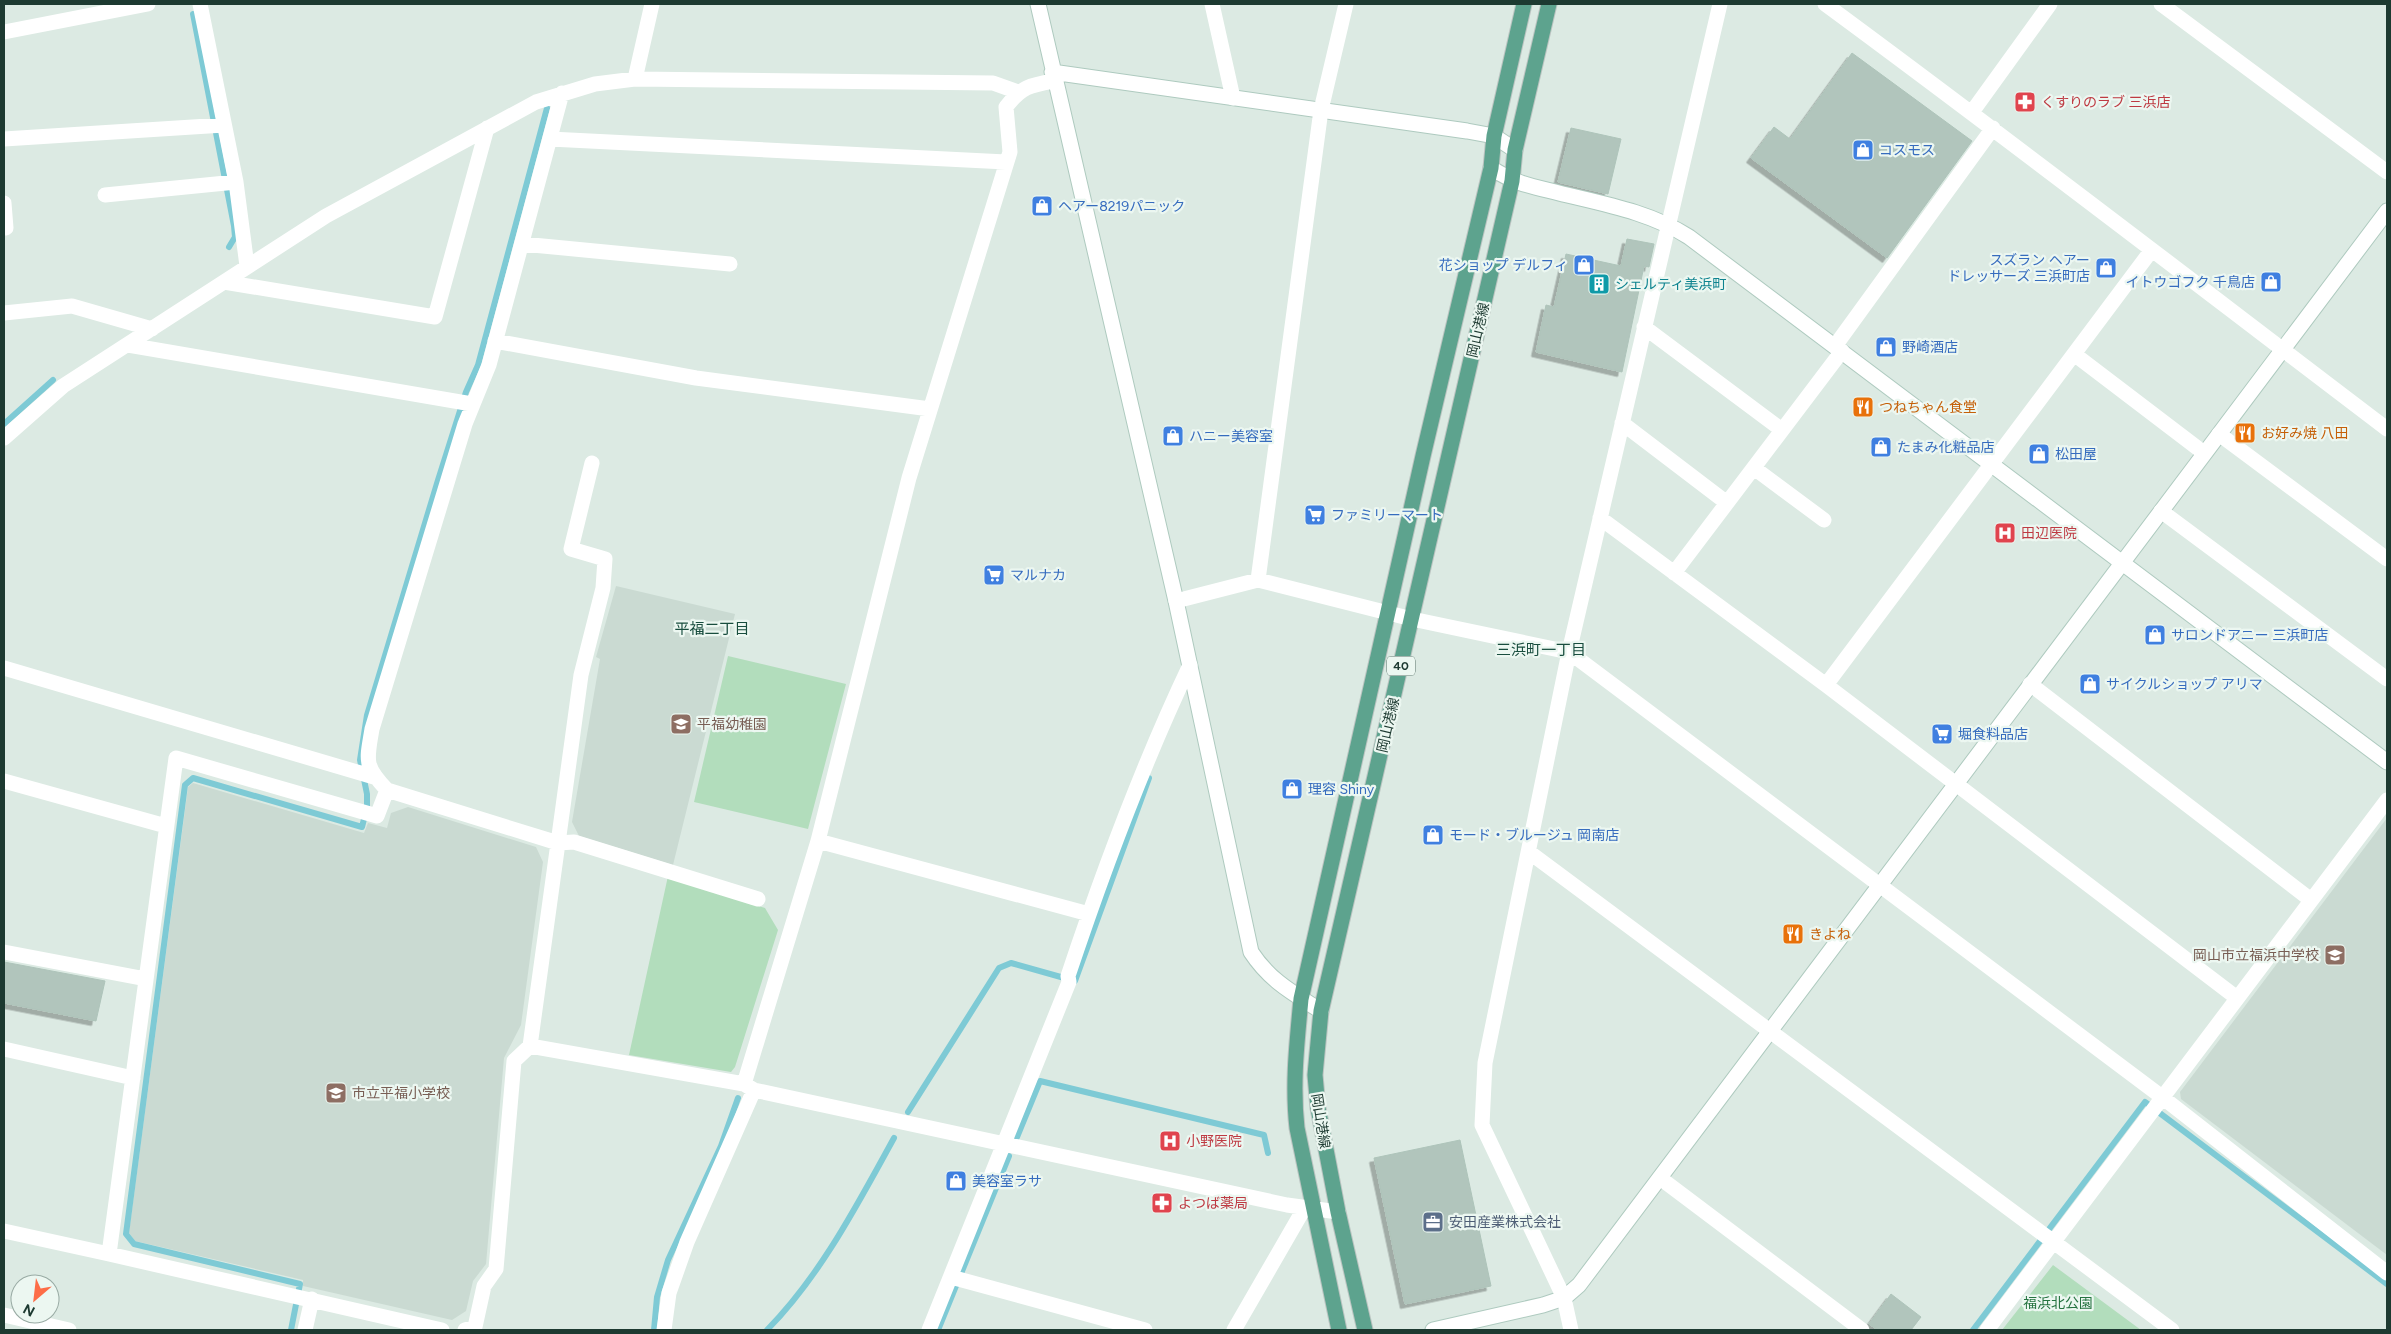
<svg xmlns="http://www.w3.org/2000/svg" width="2391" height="1334" font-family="Figtree,'Noto Sans JP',sans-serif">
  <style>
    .built { fill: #cadad2 }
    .green { fill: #b2ddbc }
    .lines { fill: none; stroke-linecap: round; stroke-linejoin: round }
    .stream { stroke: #7ecad5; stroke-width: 6 }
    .building { fill: #b1c5bc; stroke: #aec4ba; filter: url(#shadow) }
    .secondary-casing { stroke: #aecabf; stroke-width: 17 }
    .primary-casing { stroke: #bbc4c1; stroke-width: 17 }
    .street { stroke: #fff; stroke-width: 15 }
    .secondary { stroke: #fff; stroke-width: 15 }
    .primary { stroke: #5da38e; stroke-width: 15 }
    .labels { text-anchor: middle; stroke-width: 4.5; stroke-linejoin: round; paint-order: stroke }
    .shield { fill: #ecf7f1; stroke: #5b736b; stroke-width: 1 }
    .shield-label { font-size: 12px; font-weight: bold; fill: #1d3a31 }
    .health-label { font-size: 14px; fill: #be3a42; stroke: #ecf7f1; text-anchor: start }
    .shop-label { font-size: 14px; fill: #366cbe; stroke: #ecf7f1; text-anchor: start }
    .culture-label { font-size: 14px; fill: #0d838f; stroke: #ecf7f1; text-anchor: start }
    .street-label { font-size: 14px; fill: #1d3a31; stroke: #ecf7f1 }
    .food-label { font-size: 14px; fill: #c56008; stroke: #ecf7f1; text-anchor: start }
    .education-label { font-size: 14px; fill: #785e54; stroke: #ecf7f1; text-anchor: start }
    .service-label { font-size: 14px; fill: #4e5e75; stroke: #ecf7f1; text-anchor: start }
    .park-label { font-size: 14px; fill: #257340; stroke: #ecf7f1 }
    .neighbourhood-label { font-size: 15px; fill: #184d3e; stroke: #ecf7f1 }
  </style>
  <defs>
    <filter id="shadow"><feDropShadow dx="-4.5" dy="4.5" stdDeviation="0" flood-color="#0004"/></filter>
  </defs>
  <rect width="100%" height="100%" fill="#dceae3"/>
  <path class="built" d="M616,586L735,614L673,865L579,836L572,822L600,659L596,657Z
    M193,783L364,833L368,823L387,828L391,813L408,807L536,847L543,862L521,1025L504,1058L486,1264L473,1281L466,1311L452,1320L303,1286V1280L135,1241L129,1233L188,787Z
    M2387,818V1255L2181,1099L2180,1092Z"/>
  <path class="green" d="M728,656L846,684L808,829L694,802Z
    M668,876L765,908L778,930L735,1067L731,1072L629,1055Z
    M2053,1265L2141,1330H2002Z"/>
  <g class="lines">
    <path class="stream" d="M193,14L234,226L235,237L229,247
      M4,424L53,380
      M908,1112L999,968L1011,963L1075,981L1149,778
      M1017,1137L1040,1081L1264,1135L1268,1153
      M291,1330L300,1284L134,1244L126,1234L185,785L193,778L362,827L367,807V794L360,760L367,715L438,480L466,392L478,365L547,108
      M654,1330L657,1297L668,1260L721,1146L738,1098
      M767,1330C821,1275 857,1205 894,1138
      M938,1330L1009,1156
      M1973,1330L2145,1102L2387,1284"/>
  </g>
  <path class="building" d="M1852,53L1972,141L1887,258L1751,158L1774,127L1790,139Z
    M1571,128L1621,139L1608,194L1558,182Z
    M1627,239L1654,244L1649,267L1644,266L1622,372L1536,352L1546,305L1554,307L1566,254L1621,266Z
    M4,962L105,981L96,1021L4,1003Z
    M1460,1140L1491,1286L1405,1304L1374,1158Z
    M1891,1294L1921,1317L1911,1330H1878L1869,1324Z"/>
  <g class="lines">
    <g class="secondary-casing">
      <path id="secondary" d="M1038,4L1176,601L1251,952C1270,981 1293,993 1321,1011
        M1052,72L1467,131L1494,136L1515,150
        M1491,168C1516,184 1531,186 1559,193C1604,204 1650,212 1689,237L2387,762
        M1433,1330L1543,1305L1564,1298L1579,1285L2387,211"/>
    </g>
    <g class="primary-casing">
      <path id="primary" d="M1339,1330L1297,1128C1292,1084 1297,1042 1301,999L1423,456L1491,168L1494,136L1524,4
        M1365,1330L1338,1212L1318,1108L1315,1075L1321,1011L1512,181L1515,150L1549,4"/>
    </g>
    <path class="street" d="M200,4L236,182L247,266
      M1212,4L1233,98
      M1825,4C2014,143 2200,287 2387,429
      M2161,4L2387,172
      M4,32L148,4
      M635,79L652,4
      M1972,112L2050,4
      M4,139L224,125
      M550,139L1006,162
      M105,195L236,182
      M4,203L6,228
      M522,244L730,264
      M224,282L435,317L487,128
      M4,313L72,306L152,329
      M1644,327L1782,430
      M495,341L696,378L930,409
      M128,345L472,404
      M1835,346L1993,128
      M2074,354L2204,453
      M1622,423L1727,503
      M2219,434L2387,559
      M4,438L63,386L326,216L536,102L595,84L635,79L993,83L1018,92
      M592,463L571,549L605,559L603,588L581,675L558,843L574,842L758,899
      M1754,468L1824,520
      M2161,511L2387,679
      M1600,518L1826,685L2237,998
      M1674,573L1842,351
      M1258,580L1321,110L1346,4
      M1176,601L1258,580L1412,619L1569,652L2162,1097L2387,1273
      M4,668L374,777
      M2030,684L2311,900
      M1826,685L2151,251
      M4,781L166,826
      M387,790L377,816L176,758L109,1254L442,1330
      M818,841L1089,914
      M1529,852L2172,1330
      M4,952L146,979
      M530,1046L744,1084L754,1090L1287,1205L1338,1212
      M4,1049L133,1078
      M744,1084L818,841L909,478L1010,152L1006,107C1021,87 1030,85 1054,81
      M1660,1178L1862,1330
      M4,1231L109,1254
      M951,1277L1145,1330
      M4,1315L69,1330
      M305,1330L312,1299
      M465,1330L475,1327L484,1286L496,1269L514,1061L530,1046L558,843L387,790C363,765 367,760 372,729L465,424L489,365L562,93
      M664,1330L669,1293L687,1242L754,1090
      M929,1330L1069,982L1068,976C1103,871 1142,766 1190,665
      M1234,1330L1305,1207
      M1571,1330L1564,1298L1482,1125L1485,1063L1569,652L1720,4
      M1987,1330L2387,800"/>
    <use href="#secondary" class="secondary"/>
    <use href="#primary" class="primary"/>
  </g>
  <defs>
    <g id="pharmacy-square" transform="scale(1.125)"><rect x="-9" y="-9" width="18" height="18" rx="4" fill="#e0444e" stroke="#ecf7f1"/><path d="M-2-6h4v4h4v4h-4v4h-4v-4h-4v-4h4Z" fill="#fff"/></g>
    <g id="shop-square" transform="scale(1.125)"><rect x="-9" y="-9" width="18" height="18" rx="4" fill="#3f7fe0" stroke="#ecf7f1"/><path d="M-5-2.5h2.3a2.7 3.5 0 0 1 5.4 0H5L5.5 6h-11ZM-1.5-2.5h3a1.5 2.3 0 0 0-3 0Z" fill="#fff"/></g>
    <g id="building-square" transform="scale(1.125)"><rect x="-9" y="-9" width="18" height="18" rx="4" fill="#0f9aa8" stroke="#ecf7f1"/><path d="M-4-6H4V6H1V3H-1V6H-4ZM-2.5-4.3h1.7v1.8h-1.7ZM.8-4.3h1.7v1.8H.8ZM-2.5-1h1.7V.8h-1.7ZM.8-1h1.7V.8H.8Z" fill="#fff"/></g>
    <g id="restaurant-square" transform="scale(1.125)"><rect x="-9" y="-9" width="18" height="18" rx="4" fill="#e8710a" stroke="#ecf7f1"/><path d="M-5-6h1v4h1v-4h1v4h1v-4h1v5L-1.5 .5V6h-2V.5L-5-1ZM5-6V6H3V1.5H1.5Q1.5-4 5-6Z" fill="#fff"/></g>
    <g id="supermarket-square" transform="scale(1.125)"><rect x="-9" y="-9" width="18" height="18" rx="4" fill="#3f7fe0" stroke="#ecf7f1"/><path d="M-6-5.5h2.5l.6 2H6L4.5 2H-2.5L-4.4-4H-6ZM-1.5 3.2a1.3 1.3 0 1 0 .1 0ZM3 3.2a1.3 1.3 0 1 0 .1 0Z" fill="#fff"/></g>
    <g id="hospital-square" transform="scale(1.125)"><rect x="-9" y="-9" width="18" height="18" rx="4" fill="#e0444e" stroke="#ecf7f1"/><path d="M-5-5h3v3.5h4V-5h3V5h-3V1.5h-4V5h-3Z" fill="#fff"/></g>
    <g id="school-square" transform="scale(1.125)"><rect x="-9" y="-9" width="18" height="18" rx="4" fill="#8d6e63" stroke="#ecf7f1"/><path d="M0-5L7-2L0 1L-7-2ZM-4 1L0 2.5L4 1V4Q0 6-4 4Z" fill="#fff"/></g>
    <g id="office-square" transform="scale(1.125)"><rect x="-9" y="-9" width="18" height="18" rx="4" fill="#5c6f8a" stroke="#ecf7f1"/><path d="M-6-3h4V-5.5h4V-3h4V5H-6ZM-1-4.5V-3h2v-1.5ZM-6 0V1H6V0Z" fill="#fff"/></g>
  </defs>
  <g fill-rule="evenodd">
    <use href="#pharmacy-square" x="2025" y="102"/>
    <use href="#shop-square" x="1863" y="150"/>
    <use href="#shop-square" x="1042" y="206"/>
    <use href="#shop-square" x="1584" y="265"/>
    <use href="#shop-square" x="2106" y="268"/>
    <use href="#shop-square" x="2271" y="282"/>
    <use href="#building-square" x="1599" y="284"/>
    <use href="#shop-square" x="1886" y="347"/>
    <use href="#restaurant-square" x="1863" y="407"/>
    <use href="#restaurant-square" x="2245" y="433"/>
    <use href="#shop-square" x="1173" y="436"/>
    <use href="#shop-square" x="1881" y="447"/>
    <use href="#shop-square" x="2039" y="454"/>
    <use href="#supermarket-square" x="1315" y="515"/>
    <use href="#hospital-square" x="2005" y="533"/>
    <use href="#supermarket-square" x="994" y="575"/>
    <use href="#shop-square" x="2155" y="635"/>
    <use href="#shop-square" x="2090" y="684"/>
    <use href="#school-square" x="681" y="724"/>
    <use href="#supermarket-square" x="1942" y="734"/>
    <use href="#shop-square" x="1292" y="789"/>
    <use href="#shop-square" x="1433" y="835"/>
    <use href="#restaurant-square" x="1793" y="934"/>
    <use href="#school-square" x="2335" y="955"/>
    <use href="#school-square" x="336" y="1093"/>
    <use href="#hospital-square" x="1170" y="1141"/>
    <use href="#shop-square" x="956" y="1181"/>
    <use href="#pharmacy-square" x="1162" y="1203"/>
    <use href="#office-square" x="1433" y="1222"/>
  </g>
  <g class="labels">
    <rect class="shield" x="1387" y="656.5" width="28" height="19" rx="4"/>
    <g class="shield-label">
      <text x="1401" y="670">40</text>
    </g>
    <g class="health-label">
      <text x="2041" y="107">くすりのラブ 三浜店</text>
      <text x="2021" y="538">田辺医院</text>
      <text x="1186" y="1146">小野医院</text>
      <text x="1178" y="1208">よつば薬局</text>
    </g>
    <g class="shop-label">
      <text x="1879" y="155">コスモス</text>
      <text x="1058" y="211">ヘアー8219パニック</text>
      <text x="2090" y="265" text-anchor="end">スズラン ヘアー<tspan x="2090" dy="16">ドレッサーズ 三浜町店</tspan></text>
      <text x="1568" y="270" text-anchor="end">花ショップ デルフィ</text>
      <text x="2255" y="287" text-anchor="end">イトウゴフク 千鳥店</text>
      <text x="1902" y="352">野崎酒店</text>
      <text x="1189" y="441">ハニー美容室</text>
      <text x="1897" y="452">たまみ化粧品店</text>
      <text x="2055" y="459">松田屋</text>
      <text x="1331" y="520">ファミリーマート</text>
      <text x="1010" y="580">マルナカ</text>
      <text x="2171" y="640">サロンドアニー 三浜町店</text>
      <text x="2106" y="689">サイクルショップ アリマ</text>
      <text x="1958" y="739">堀食料品店</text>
      <text x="1308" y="794">理容 Shiny</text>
      <text x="1449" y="840">モード・ブルージュ 岡南店</text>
      <text x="972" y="1186">美容室ラサ</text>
    </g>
    <g class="culture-label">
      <text x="1615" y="289">シェルティ美浜町</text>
    </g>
    <g class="street-label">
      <text transform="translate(1478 330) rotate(-77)" y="5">岡山港線</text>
      <text transform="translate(1388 725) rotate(-77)" y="5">岡山港線</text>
      <text transform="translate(1321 1121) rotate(81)" y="5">岡山港線</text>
    </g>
    <g class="food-label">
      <text x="1879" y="412">つねちゃん食堂</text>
      <text x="2261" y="438">お好み焼 八田</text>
      <text x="1809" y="939">きよね</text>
    </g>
    <g class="education-label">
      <text x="697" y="729">平福幼稚園</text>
      <text x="2319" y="960" text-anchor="end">岡山市立福浜中学校</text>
      <text x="352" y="1098">市立平福小学校</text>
    </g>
    <g class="service-label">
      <text x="1449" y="1227">安田産業株式会社</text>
    </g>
    <g class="park-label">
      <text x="2058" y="1308">福浜北公園</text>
    </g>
    <g class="neighbourhood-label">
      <text x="712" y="634">平福二丁目</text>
      <text x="1541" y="655">三浜町一丁目</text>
    </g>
  </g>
  <rect width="2391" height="1334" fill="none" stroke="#1d3a31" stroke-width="10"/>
  <g transform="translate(35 1299) rotate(208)"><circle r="24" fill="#ecf7f1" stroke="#99aba4"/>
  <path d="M0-4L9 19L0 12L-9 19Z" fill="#fd6d47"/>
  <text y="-8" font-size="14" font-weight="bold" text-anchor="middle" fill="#1d3a31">N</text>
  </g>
</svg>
